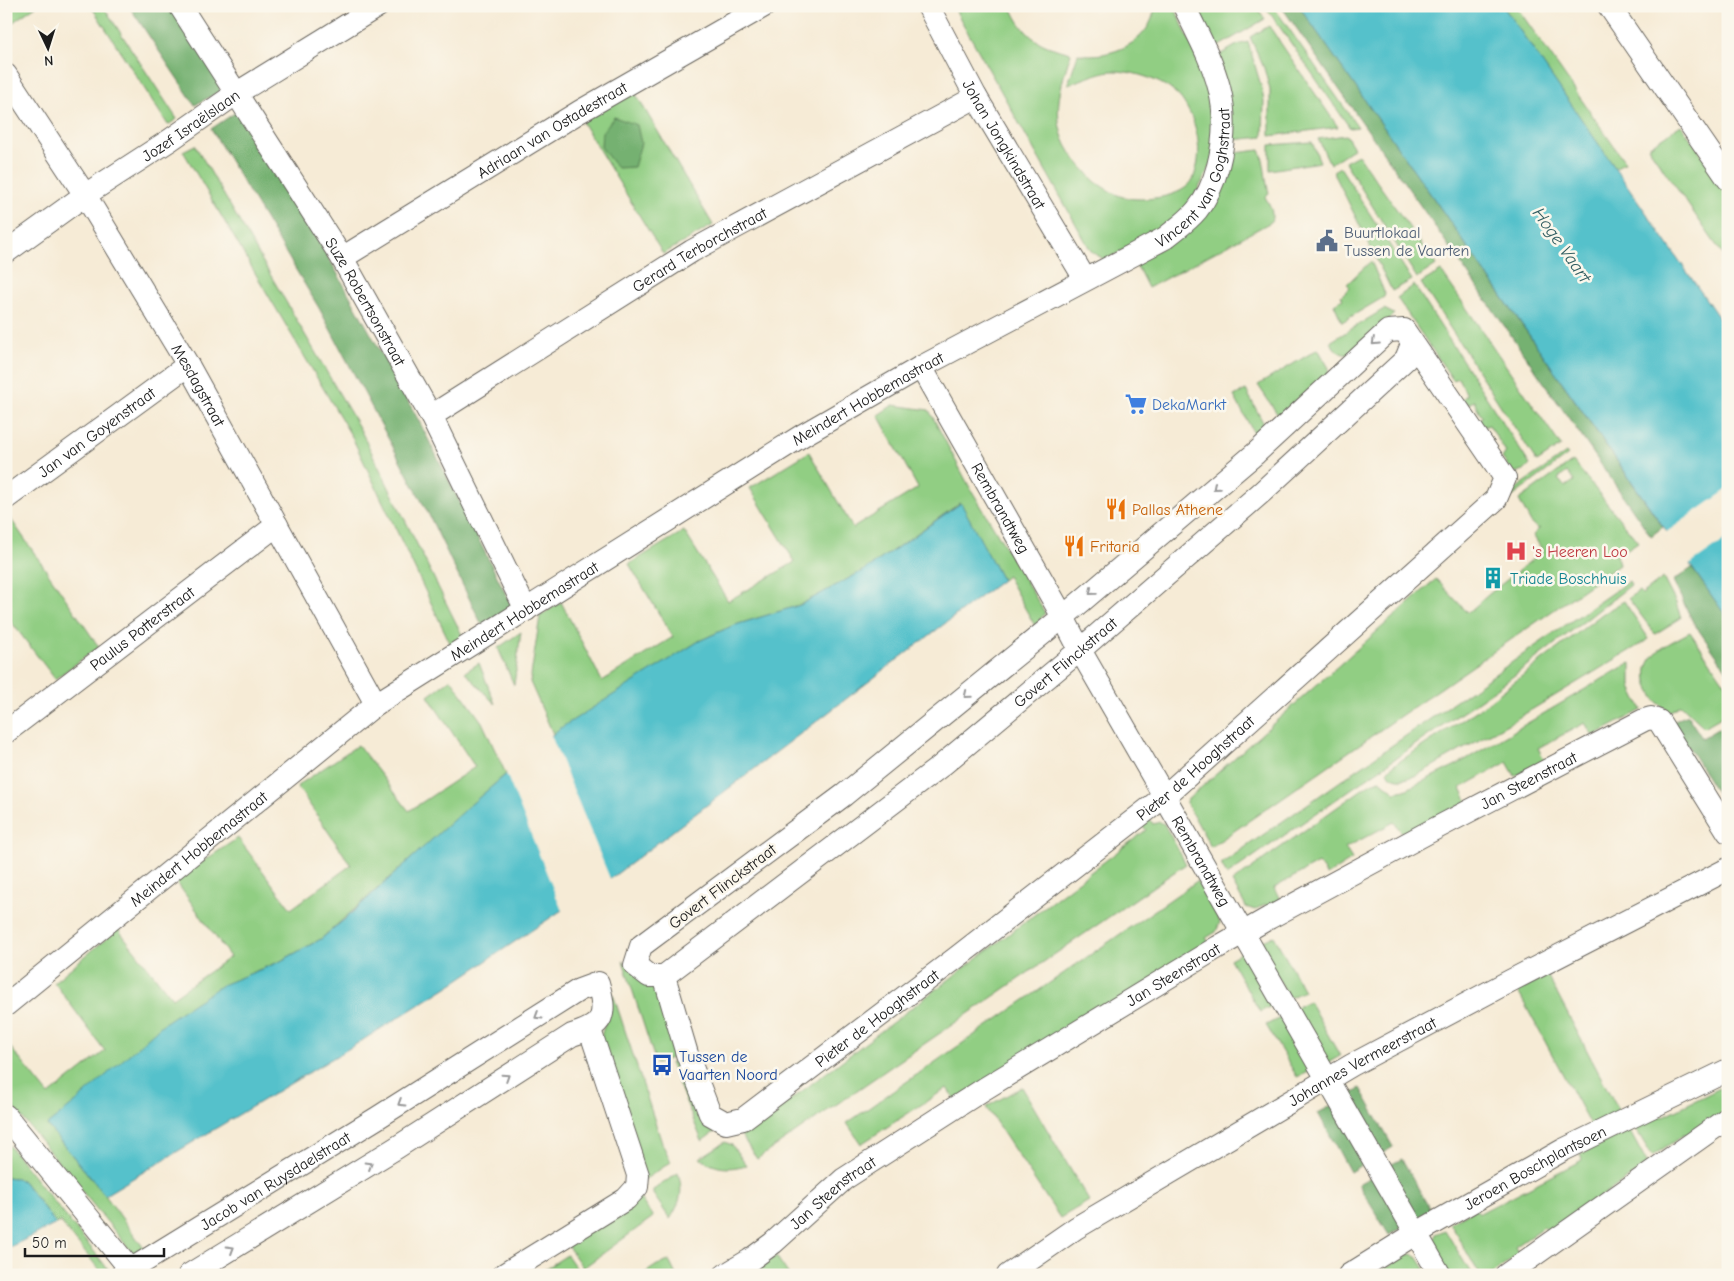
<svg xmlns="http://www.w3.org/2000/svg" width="1734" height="1281" font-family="'Comic Neue',sans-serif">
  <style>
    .green { fill: #91ce83; stroke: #567550; fill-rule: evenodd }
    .forest { fill: #74b171; stroke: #486646 }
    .water { fill: #54c1cb; stroke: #386e74 }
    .pier { fill: #f6ebd6 }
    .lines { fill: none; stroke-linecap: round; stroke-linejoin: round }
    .street-casing { stroke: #68645d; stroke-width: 24 }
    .street { stroke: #fff; stroke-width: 22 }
    .oneway { stroke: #999 }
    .labels { text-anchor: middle; stroke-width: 5; stroke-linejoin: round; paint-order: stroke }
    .street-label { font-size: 16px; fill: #1c1c1c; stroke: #fbf7ec }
    .service-label { font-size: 16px; fill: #4e5e75; stroke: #fbf7ec; text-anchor: start }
    .shop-label { font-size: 16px; fill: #366cbe; stroke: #fbf7ec; text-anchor: start }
    .food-label { font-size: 16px; fill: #c56008; stroke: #fbf7ec; text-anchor: start }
    .health-label { font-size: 16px; fill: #be3a42; stroke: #fbf7ec; text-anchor: start }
    .culture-label { font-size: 16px; fill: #0d838f; stroke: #fbf7ec; text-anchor: start }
    .transit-label { font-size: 16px; fill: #164399; stroke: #fbf7ec; text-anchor: start }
    .water-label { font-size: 18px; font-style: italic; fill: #325e62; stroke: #fbf7ec }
  </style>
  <rect width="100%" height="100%" fill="#fbf7ec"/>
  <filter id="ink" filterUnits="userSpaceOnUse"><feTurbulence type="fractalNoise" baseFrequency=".02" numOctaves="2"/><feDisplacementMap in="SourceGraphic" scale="10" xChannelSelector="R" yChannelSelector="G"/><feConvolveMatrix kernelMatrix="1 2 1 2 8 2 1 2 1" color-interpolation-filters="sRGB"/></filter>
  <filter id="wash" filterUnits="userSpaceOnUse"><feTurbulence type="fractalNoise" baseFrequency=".0096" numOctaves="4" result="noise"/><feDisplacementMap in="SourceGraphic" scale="20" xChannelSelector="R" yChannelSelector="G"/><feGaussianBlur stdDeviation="1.12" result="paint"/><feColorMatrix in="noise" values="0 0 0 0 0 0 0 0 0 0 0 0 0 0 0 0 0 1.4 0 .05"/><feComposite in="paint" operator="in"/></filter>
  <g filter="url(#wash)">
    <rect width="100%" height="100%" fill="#f6ebd6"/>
    <path class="green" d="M6,6H36L6,27Z
      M91,6H103L177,119L168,125Z
      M953,6H1011C1016,20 1027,36 1041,43C1050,48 1061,50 1071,53C1057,96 1048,130 1081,166C1087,172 1093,181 1100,185C1106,189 1116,195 1123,197C1141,202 1184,198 1193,179C1204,153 1198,123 1182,100C1169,82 1133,70 1111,71C1099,72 1080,81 1068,84L1078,54C1111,59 1151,43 1155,6H1174L1212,91L1215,158L1183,217L1105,260L1091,251Z
      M1191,6H1256L1265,19L1214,49Z
      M1265,6H1273L1358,127L1350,128Z
      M1503,6H1516L1625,162L1615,168Z
      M1269,26L1338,127L1270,136V90L1264,68L1250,37Z
      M1248,42L1262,89L1264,101L1263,137L1233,140L1216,57L1237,45Z
      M634,91L713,225L663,254L582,122Z
      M1681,125L1728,192V262L1648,147Z
      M1346,135L1354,148L1330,164L1318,139Z
      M1312,142L1320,162L1270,170V145Z
      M195,145L361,431L464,639L451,645L352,437L183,151Z
      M1260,150C1265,160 1265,180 1269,193L1265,197C1270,205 1274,212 1271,222L1148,288L1135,262L1161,248L1229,157L1235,153Z
      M1358,155L1436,265L1417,278L1345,162Z
      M1340,167L1412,280L1392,291L1333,171Z
      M1371,261L1385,294L1384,297L1342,322L1334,304L1343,299L1341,296L1350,287L1347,284Z
      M1441,271L1561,446L1537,462L1421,283Z
      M1414,285L1530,465L1524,471L1514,474L1502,458L1506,452L1489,425L1483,427L1478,421L1482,417L1474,401L1468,404L1462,399L1467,395L1458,378L1453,380L1397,298Z
      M1384,309L1394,314L1353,354C1341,356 1337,352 1330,342Z
      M1318,349L1329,368L1328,377L1288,414L1278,415L1258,385Z
      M1246,390L1267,430L1258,441L1234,396Z
      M893,405L929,410L969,486L1045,613L1035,626L1007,576L1002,580L960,503L868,568L800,605L732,626L699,641L553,734L530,682L540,616L561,602L602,681L673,637L629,564L684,531L728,601L795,562L750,488L809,452L853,528L918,488L878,415Z
      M1566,453L1568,455L1503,504L1500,500Z
      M1573,461L1638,542L1617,556L1619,565L1211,847L1187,804V800L1436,579L1468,613L1488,595L1543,551L1533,535L1540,528L1538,529L1531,523L1519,500ZM1567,472L1574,481L1565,487L1558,479Z
      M6,512L99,647L55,679L6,615Z
      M1663,578L1676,603L1681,618L1655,634L1628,598L1639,591L1642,594Z
      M1629,581L1631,585L1503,684L1227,875L1221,864Z
      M1624,601L1649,639L1513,721L1417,775C1406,779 1396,783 1387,772L1391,767L1482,707L1602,614Z
      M521,632L514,685L498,648Z
      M1690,632L1728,688V713L1704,727L1681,705L1669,712C1666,709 1661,706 1657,702C1652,696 1649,688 1647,681C1642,654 1670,643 1690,632Z
      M479,663L495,704L465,672Z
      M1631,663V687L1642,710L1593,736L1585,723L1538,748L1545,761L1515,776L1507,762L1461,788L1468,802L1402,833L1394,822L1345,848L1352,859L1327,875L1318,863L1274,888L1282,903L1269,911L1265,904L1255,910L1246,907L1232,882L1371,783L1380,780L1395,792L1405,790L1458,764L1626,665Z
      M451,679L482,722L506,774L321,939L279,962L253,972L47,1125L105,1195L146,1251L135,1256L6,1098V1042L49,1095L105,1051L54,982L118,929L172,998L230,957L175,880L238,838L291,909L351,865L297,786L358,745L409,811L475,767L428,696Z
      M1149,818L1153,824L1160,822L1164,824L1186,864L757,1159L737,1129L755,1118L760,1123L1146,830L1141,824Z
      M1197,881L1220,922L1216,932L1206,938L1210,944L955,1100L947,1088L861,1144L847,1123Z
      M1274,936L1304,991L1289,998L1259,943Z
      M1244,951L1275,1004L1260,1012L1230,959Z
      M623,961L637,973L653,982L662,993L681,1055L656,1063Z
      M1546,973L1621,1115L1593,1130L1516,988Z
      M613,994L662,1143L671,1162L644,1180L600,1040Z
      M1309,1001L1340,1056L1326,1064L1294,1008Z
      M1282,1017L1312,1070L1297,1077L1266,1025Z
      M683,1059L703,1119L708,1126L717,1130L702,1141L670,1063Z
      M1728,1084V1110L1688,1138L1685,1134L1652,1156L1634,1126L1659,1112L1662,1117Z
      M1022,1087L1089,1201L1060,1218L986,1107Z
      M1629,1130L1648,1165L1548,1232L1544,1227L1515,1247L1519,1254L1491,1275H1480L1450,1223L1475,1209L1480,1213L1582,1160L1580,1154Z
      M6,1142L11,1148L108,1269L102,1273L60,1222L56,1224L23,1181L15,1178L6,1177Z
      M725,1142L732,1145L746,1165C728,1170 715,1169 700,1158Z
      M678,1173C684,1191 680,1204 670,1219L653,1194V1190Z
      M639,1197L653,1217L583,1268L567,1245Z
      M1445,1230L1472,1275H1449L1432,1243L1436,1234Z
      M1411,1254L1418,1258L1429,1275H1375L1403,1256Z
      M567,1255L581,1275H536Z
      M776,1256L789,1275H750L754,1273Z
      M669,1261L676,1275H642L657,1265Z"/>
    <path class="forest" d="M129,6H171L226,88L195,105Z
      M1281,6H1299L1663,527L1651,536Z
      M239,110L330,260L419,421L513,608L482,625L428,513L319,308L211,129Z
      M614,117L637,125L641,143L634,167L617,168L601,147L602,132Z
      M1692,568L1728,619V672L1693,622L1673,581Z
      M1687,715L1702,738L1728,723V811L1673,722Z
      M1360,1088L1393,1147L1378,1156L1345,1097Z
      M1333,1105L1366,1162L1350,1172L1318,1113Z
      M1402,1159L1432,1213L1416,1222L1386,1167Z
      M1375,1175L1404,1227L1389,1235L1358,1184Z"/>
    <path class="water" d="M1299,6H1503L1728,331V619Z
      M961,503L1002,580L610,879H594L574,894L562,910L455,982L358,1043L105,1195L47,1125L76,1102L163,1024L191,1005L222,985L279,962L321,939L345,919L462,812L559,729L699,641L732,626L800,605L868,568Z
      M6,1177L15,1178L23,1181L56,1224L6,1249Z"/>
    <path class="pier" d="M1728,489V538L1688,566L1665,533Z
      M550,733L611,881L595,882L576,896L563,913L505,771Z"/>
  </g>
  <g filter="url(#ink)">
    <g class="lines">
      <g class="street-casing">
        <g id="street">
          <path id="s1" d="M180,6L342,258L431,416L526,610"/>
          <path id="s2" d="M928,6L976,97L1085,279"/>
          <path d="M1609,6L1728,179"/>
          <path id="s3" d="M6,75L85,195L188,365L376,704"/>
          <path id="s4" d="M6,252L85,195L170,140L237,93L378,6"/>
          <path id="s5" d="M342,258L579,112L764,6"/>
          <path id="s6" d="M921,367L1063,617L1080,650L1440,1275"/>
          <path id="s7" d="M431,416L692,251L976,97"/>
          <path id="s8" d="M6,498L188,365"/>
          <path id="s9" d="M6,732L277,525"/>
          <path id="s10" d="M664,976L687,1054L710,1114L726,1123L743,1119L956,958L1165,796L1496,499L1505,478L1404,330L1388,331L1256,453L1063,617L844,795L641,946L635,965L649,976H664L941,766L1080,650L1262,492L1406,359L1412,344"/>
          <path id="s11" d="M6,1005L376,704L803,435L921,367L1165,238C1176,229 1188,221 1197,210C1207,198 1214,181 1218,166C1235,101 1212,63 1184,6"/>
          <path d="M6,1116L135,1275"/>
          <path id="s12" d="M122,1275L377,1118L579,990L598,983C607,1015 605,1025 572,1035L396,1148L189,1275"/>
          <path d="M503,1275L626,1199L637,1187L638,1175L590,1030"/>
          <path id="s13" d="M725,1275L750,1260L773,1243L844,1179L984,1089L1218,947L1269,918L1427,833L1644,720L1651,718L1659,721L1728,832"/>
          <path id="s14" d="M1008,1275L1076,1228L1352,1065L1510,981L1728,869"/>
          <path id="s15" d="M1349,1275L1415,1234L1563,1150L1728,1070"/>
          <path d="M1506,1275L1728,1118"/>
        </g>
      </g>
      <use href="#street" class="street"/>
    </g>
    <defs><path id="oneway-chevron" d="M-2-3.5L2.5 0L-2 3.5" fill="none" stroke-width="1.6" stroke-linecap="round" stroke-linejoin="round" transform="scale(1.25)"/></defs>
    <g class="oneway">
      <use href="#oneway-chevron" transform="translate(1375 342) rotate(137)"/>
      <use href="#oneway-chevron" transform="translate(1216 487) rotate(140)"/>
      <use href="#oneway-chevron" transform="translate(1092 592) rotate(140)"/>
      <use href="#oneway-chevron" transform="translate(967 695) rotate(141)"/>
      <use href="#oneway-chevron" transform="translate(538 1016) rotate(148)"/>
      <use href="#oneway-chevron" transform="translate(506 1077) rotate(-33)"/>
      <use href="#oneway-chevron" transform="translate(401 1103) rotate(148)"/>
      <use href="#oneway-chevron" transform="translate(369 1165) rotate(-31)"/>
      <use href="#oneway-chevron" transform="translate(231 1249) rotate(-31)"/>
    </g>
  </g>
  <defs>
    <g id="civic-bare" transform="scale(1.725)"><path d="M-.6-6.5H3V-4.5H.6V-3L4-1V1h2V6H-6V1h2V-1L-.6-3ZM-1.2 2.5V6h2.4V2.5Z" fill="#5c6f8a" stroke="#fbf7ec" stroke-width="2.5" paint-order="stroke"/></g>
    <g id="supermarket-bare" transform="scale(1.725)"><path d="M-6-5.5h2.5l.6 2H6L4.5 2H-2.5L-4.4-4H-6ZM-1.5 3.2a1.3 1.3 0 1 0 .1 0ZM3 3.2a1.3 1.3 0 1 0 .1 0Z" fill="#3f7fe0" stroke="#fbf7ec" stroke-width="2.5" paint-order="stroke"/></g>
    <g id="restaurant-bare" transform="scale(1.725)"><path d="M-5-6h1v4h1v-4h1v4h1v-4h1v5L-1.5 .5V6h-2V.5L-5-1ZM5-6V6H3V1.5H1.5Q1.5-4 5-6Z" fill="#e8710a" stroke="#fbf7ec" stroke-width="2.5" paint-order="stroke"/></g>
    <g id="hospital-bare" transform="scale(1.725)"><path d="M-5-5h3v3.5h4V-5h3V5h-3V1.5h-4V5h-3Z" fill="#e0444e" stroke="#fbf7ec" stroke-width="2.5" paint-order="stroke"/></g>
    <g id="building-bare" transform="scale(1.725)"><path d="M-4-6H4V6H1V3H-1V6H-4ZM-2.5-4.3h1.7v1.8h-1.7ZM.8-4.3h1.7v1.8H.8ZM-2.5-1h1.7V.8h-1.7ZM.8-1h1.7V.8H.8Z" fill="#0f9aa8" stroke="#fbf7ec" stroke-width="2.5" paint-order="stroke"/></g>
    <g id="bus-bare" transform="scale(1.725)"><path d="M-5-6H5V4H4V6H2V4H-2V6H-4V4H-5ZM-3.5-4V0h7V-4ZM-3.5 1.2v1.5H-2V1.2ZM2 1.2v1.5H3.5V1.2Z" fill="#1a4fb4" stroke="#fbf7ec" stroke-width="2.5" paint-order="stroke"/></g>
  </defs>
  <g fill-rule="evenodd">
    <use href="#civic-bare" x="1327" y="241"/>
    <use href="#supermarket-bare" x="1136" y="404"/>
    <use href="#restaurant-bare" x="1116" y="509"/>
    <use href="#restaurant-bare" x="1074" y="546"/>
    <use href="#hospital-bare" x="1516" y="551"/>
    <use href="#building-bare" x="1493" y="578"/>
    <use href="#bus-bare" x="662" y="1065"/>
  </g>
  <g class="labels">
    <g class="street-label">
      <text dy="6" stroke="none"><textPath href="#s4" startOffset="224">Jozef Israëlslaan</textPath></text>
      <text dy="6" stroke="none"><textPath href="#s5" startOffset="246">Adriaan van Ostadestraat</textPath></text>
      <text dy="6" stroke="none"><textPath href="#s2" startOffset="158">Johan Jongkindstraat</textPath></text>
      <text dy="6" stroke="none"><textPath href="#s11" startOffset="1464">Vincent van Goghstraat</textPath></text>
      <text dy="6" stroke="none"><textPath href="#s7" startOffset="316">Gerard Terborchstraat</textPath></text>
      <text dy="6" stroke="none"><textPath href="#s1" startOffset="349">Suze Robertsonstraat</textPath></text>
      <text dy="6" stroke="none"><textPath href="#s3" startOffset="365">Mesdagstraat</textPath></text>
      <text dy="6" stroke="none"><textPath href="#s11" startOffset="1056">Meindert Hobbemastraat</textPath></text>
      <text dy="6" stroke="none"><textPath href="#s8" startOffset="112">Jan van Goyenstraat</textPath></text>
      <text dy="6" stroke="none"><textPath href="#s6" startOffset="162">Rembrandtweg</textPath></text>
      <text dy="6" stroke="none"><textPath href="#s11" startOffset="652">Meindert Hobbemastraat</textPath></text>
      <text dy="6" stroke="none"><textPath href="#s9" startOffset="171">Paulus Potterstraat</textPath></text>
      <text dy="6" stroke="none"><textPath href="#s10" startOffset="2906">Govert Flinckstraat</textPath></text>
      <text dy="6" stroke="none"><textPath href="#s10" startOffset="754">Pieter de Hooghstraat</textPath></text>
      <text dy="6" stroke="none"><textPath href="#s13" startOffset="946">Jan Steenstraat</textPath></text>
      <text dy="6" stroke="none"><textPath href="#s11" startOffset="248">Meindert Hobbemastraat</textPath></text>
      <text dy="6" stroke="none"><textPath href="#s6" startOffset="568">Rembrandtweg</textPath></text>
      <text transform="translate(722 886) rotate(-37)" y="6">Govert Flinckstraat</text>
      <text dy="6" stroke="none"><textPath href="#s13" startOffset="541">Jan Steenstraat</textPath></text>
      <text dy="6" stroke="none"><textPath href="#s10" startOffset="349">Pieter de Hooghstraat</textPath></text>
      <text dy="6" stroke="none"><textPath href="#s14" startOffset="414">Johannes Vermeerstraat</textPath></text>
      <text dy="6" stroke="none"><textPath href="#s15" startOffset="215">Jeroen Boschplantsoen</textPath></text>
      <text dy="6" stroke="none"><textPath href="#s12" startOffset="180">Jacob van Ruysdaelstraat</textPath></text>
      <text dy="6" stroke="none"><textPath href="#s13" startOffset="136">Jan Steenstraat</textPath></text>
    </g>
    <g class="service-label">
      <text x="1344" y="238">Buurtlokaal<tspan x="1344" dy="18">Tussen de Vaarten</tspan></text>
    </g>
    <g class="shop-label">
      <text x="1152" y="410">DekaMarkt</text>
    </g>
    <g class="food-label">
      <text x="1132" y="515">Pallas Athene</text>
      <text x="1090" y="552">Fritaria</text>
    </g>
    <g class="health-label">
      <text x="1532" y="557">'s Heeren Loo</text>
    </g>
    <g class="culture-label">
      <text x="1510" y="584">Triade Boschhuis</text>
    </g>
    <g class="transit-label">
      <text x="679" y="1062">Tussen de<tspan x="679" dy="18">Vaarten Noord</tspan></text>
    </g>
    <g class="water-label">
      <text transform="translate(1562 245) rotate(55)" y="6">Hoge Vaart</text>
    </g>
  </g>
  <rect width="1734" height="1281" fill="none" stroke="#fbf7ec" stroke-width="25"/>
  <g transform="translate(48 48) rotate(176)" stroke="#fbf7ec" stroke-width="4" paint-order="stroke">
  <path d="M0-4L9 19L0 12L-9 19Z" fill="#1c1c1c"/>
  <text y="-8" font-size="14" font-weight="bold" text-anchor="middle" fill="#1c1c1c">N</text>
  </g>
  <path d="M25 1248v8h139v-8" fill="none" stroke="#1c1c1c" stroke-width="2.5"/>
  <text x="32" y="1248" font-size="15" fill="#1c1c1c" stroke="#fbf7ec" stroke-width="4" paint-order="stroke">50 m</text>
</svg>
